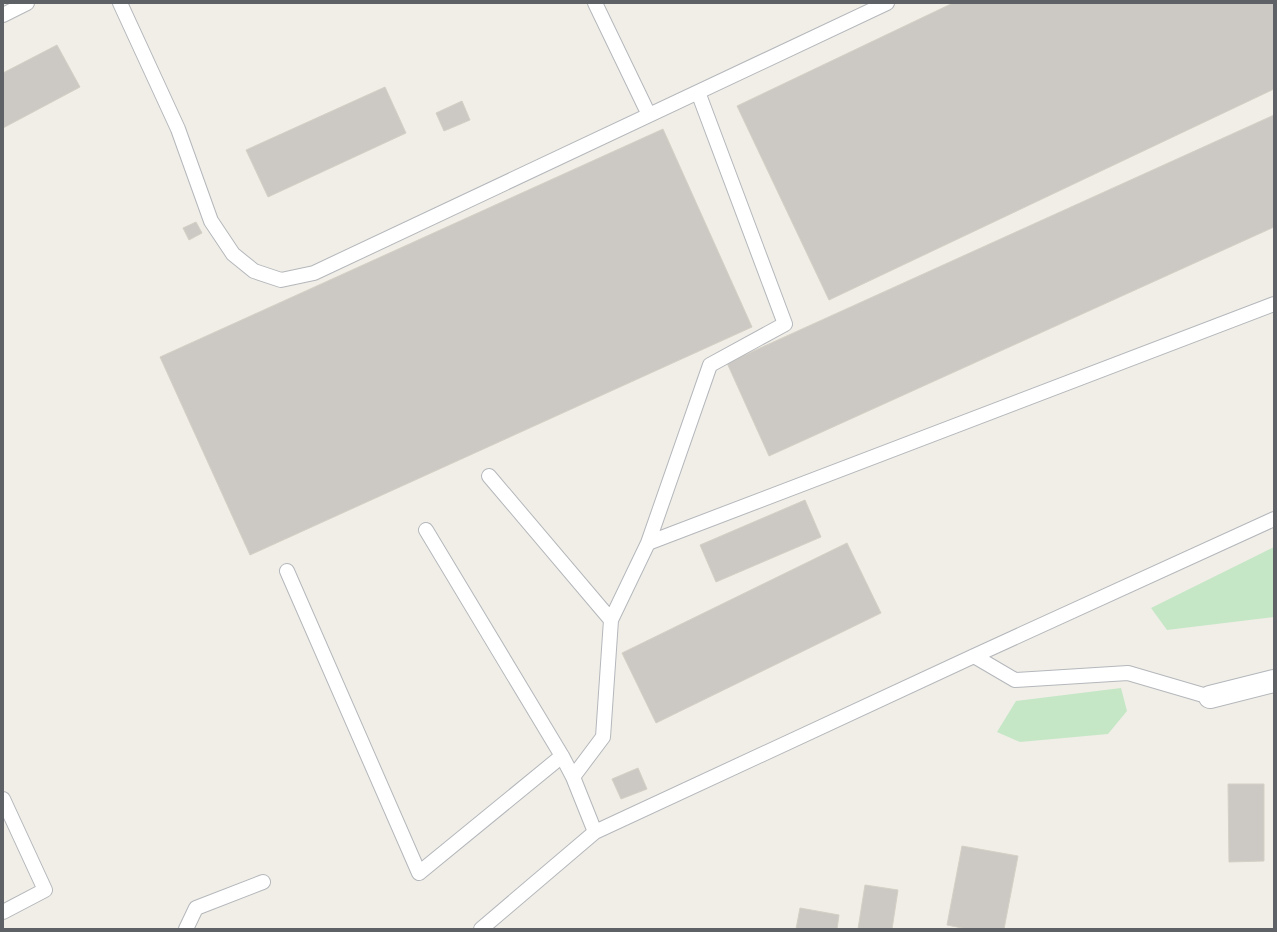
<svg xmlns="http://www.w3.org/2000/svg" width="1277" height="932" font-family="Rubik,sans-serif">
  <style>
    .green { fill: #c5e7c6 }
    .building { fill: #ccc9c4; stroke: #d5d0c5 }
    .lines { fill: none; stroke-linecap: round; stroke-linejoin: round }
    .lane-casing { stroke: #b4b7bb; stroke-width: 16 }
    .street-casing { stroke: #b4b7bb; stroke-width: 24 }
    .lane { stroke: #fff; stroke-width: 14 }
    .street { stroke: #fff; stroke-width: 22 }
  </style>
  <rect width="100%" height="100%" fill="#f0eee7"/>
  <path class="green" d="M1274,547V617L1167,630L1151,608Z
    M1121,688L1127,711L1108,734L1020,742L997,732L1016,701Z"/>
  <path class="building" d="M953,3H1274V89L829,300L737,106Z
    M57,45L80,87L3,128V73Z
    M385,87L406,133L268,197L246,150Z
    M462,101L470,120L444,131L436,113Z
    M1274,115V227L769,456L727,363Z
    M663,129L752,327L250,555L160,357Z
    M196,222L202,233L189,240L183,228Z
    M805,500L821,537L716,582L700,545Z
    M847,543L881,613L656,723L622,653Z
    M638,768L647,789L621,799L612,779Z
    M1228,784H1264V861L1229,862Z
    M962,846L1018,856L1004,929H967L947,925Z
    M865,885L898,890L892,929H858Z
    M800,908L839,915L837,929H796Z"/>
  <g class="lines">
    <g class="lane-casing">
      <path id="lane" d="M120,3L178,129L211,221L233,254L254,271L281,280L314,273L887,3
        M595,3L649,115
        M3,15L27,3
        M489,476L611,620L603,737L573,777
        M426,530L562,756
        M648,543L710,365L785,324L698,92
        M287,571L419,873L562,756L573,777L595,832
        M611,620L648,543L1274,304
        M974,656L1015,680L1128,673L1210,697
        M3,799L45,890L3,912
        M186,929L196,908L263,882
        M481,929L595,832L974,656L1274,519"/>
    </g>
    <g class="street-casing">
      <path id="street" d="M1210,697L1274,681"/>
    </g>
    <use href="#lane" class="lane"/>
    <use href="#street" class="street"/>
  </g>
  <rect width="1277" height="932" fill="none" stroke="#5e6267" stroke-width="8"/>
</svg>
